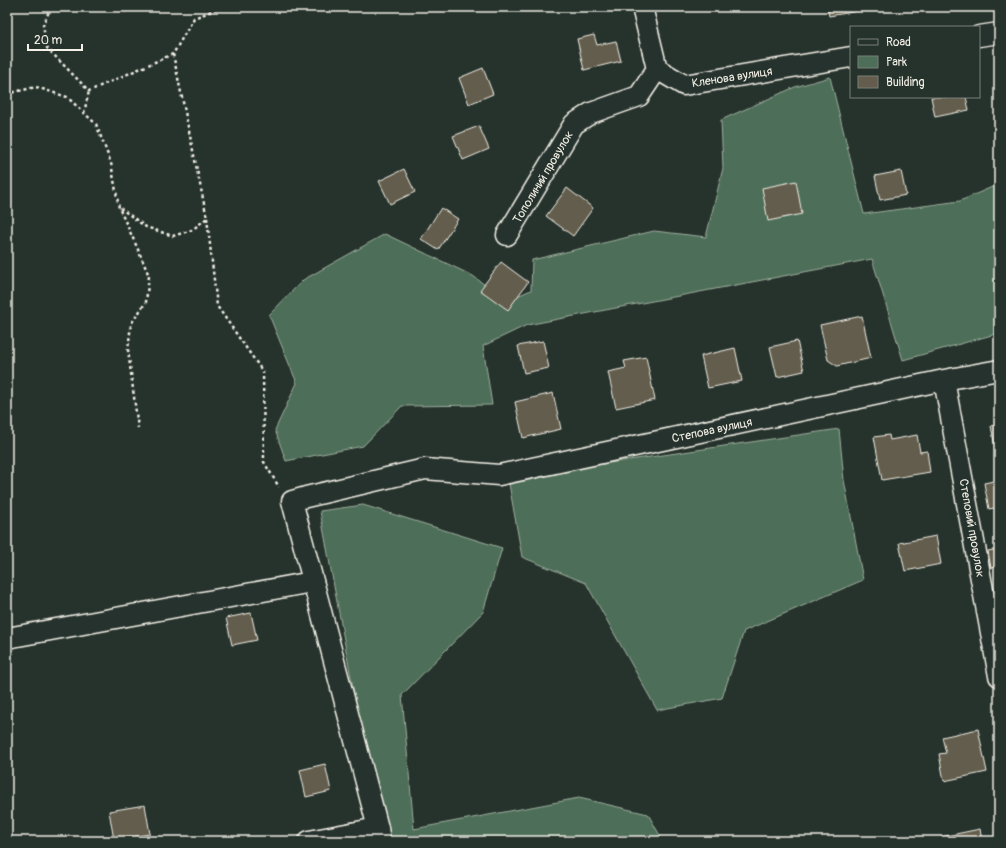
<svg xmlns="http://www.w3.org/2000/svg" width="1006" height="848" font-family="Pangolin,sans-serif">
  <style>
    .green { fill: #4d6e58; stroke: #a0b0a0 }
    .building { fill: #645d4d; stroke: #f4f1e8 }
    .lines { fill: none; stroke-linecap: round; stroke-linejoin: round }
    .minor-casing { stroke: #f4f1e8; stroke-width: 23 }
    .path { stroke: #f4f1e8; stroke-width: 2.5; stroke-dasharray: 3 3; stroke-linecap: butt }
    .minor { stroke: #26332d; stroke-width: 20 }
    .labels { text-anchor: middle; stroke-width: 3; stroke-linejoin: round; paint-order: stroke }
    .street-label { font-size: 12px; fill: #f4f1e8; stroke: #26332d }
  </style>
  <rect width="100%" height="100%" fill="#26332d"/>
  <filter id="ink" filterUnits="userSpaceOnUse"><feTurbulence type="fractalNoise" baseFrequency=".025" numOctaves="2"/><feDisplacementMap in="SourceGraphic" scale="8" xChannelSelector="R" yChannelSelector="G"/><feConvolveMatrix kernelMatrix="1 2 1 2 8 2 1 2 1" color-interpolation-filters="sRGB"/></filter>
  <g filter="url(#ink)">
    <path class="green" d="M830,77L864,214L960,201L999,184V333L903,360L872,259L527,325L483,346L492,405L402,406L363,446L286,461L275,430L297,383L269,315L303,280L385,234L473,276L506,301L531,290L532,260L654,231L706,237L723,168L721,120L795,87Z
      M839,429L844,480L863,580L744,631L722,698L657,710L586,583L522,557L508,478Z
      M363,505L502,548L483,612L402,695L414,829L579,798L648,814L663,841H388L359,720L320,511Z"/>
    <path class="building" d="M123,7H146V9L124,12Z
      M827,7H858V11L829,16Z
      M594,35L597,45L616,41L621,61L584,70L577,39Z
      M483,68L493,94L469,104L459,78Z
      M931,97H966L969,110L935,117Z
      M479,126L489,149L463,160L453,136Z
      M404,169L415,192L390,204L379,181Z
      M901,171L906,195L880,200L875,176Z
      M796,181L802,214L768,221L762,188Z
      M567,188L593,208L573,236L546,216Z
      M441,208L458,219L438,250L421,239Z
      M501,262L528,282L508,310L480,290Z
      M862,316L871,358L837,366L828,360L820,325Z
      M543,341L549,368L524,373L518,346Z
      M797,341L804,371L777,377L770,347Z
      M735,348L742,381L708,388L701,356Z
      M646,357L655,400L616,408L608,372L626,368L624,361Z
      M553,393L561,429L523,438L515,402Z
      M999,424V451L996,452L991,426Z
      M889,435L890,440L917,435L920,452L927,451L930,472L882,480L874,437Z
      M999,480V507L989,509L984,483Z
      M936,536L941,564L905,571L899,543Z
      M999,549V566L991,568L988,551Z
      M251,613L257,640L232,645L226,618Z
      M978,729L987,772L944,781L939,754L946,753L942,737Z
      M325,764L331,791L306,797L300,770Z
      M145,805L150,834L114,840L109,811Z
      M980,829L982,841H942L941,837Z"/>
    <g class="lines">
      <g class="minor-casing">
        <path id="minor" d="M642,7L657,69L684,85L851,57
          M979,36L999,33
          M507,235L574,124L591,113L639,96L657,69
          M944,380L999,676
          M7,638L312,582
          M309,841L378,828
          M380,841L378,828L292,501L306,497L425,469L499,475L944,380L999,370"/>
      </g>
      <path class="path" d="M51,7L43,25L47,48L89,91L173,54L194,18L222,7
        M7,94L10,93L36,87L67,97L96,124L111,163L119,208L137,247L149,276L146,302L131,324L128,350L138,428
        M84,113L89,91
        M120,208L146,227L173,236L192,230L207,218L173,54
        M207,218L217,306L263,372L264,462L279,487"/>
      <use href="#minor" class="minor"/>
    </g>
  </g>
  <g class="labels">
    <g class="street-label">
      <text transform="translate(732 77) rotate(-9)" y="4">Кленова вулиця</text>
      <text transform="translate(543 177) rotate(-59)" y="4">Тополиний провулок</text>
      <text transform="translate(712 430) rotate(-12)" y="4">Степова вулиця</text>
      <text transform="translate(972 528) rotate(80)" y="4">Степовий провулок</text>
    </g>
  </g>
  <rect width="1006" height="848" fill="none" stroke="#26332d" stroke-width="24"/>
  <rect x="12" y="12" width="982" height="824" fill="none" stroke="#f4f1e8" stroke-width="1.5" filter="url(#ink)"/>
  <rect x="850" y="26" width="130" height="72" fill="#26332d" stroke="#787f78"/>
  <rect x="858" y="39" width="20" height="6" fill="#26332d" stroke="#787f78"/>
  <text x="886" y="46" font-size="12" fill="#f4f1e8">Road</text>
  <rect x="858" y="56" width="20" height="12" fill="#4d6e58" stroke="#787f78"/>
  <text x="886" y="66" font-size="12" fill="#f4f1e8">Park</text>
  <rect x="858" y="76" width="20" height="12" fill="#645d4d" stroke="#787f78"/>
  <text x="886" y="86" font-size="12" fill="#f4f1e8">Building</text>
  <path d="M28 44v6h54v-6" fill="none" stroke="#f4f1e8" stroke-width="2"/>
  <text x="34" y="44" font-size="12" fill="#f4f1e8" stroke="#26332d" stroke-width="3" paint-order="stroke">20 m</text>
</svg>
